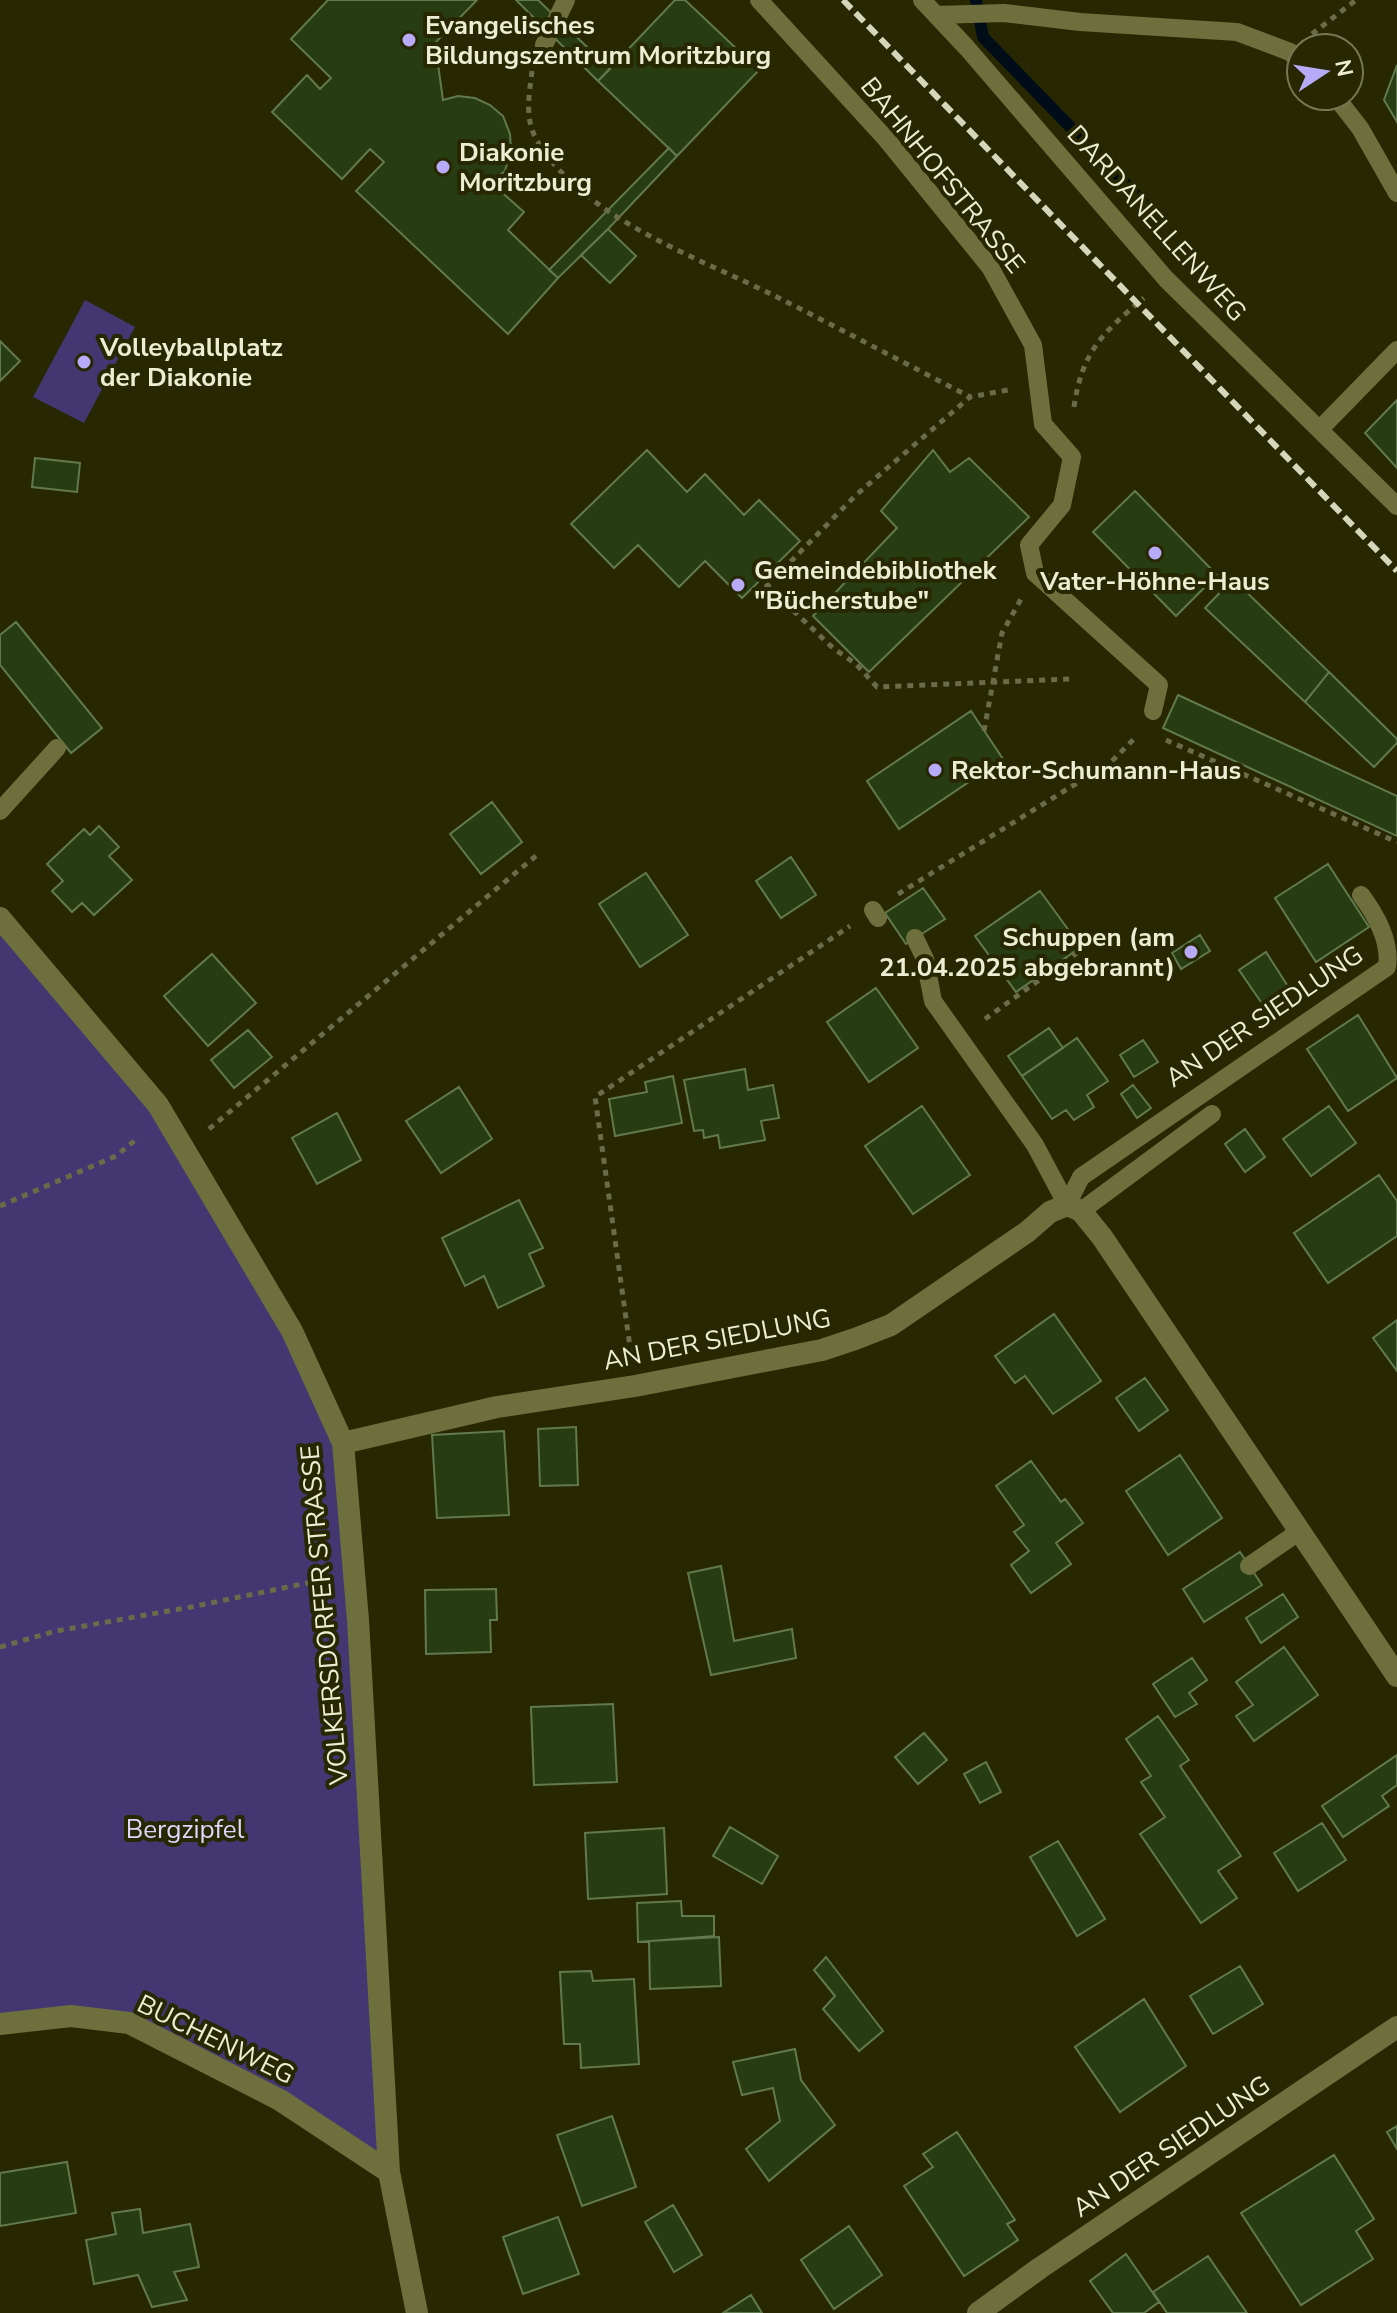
<svg xmlns="http://www.w3.org/2000/svg" width="1397" height="2313" font-family="'Nunito Sans',sans-serif">
  <style>
    .green { fill: #433772 }
    .lines { fill: none; stroke-linecap: round; stroke-linejoin: round }
    .stream { stroke: #000d18; stroke-width: 12 }
    .building { fill: #283c11; stroke: #62794d; stroke-width: 2 }
    .path { stroke: #6a6c49; stroke-width: 5; stroke-dasharray: 6 6; stroke-linecap: butt }
    .service { stroke: #6d6f3d; stroke-width: 18 }
    .minor { stroke: #6d6f3d; stroke-width: 22 }
    .rail { stroke: #d5d7ba; stroke-width: 6; stroke-dasharray: 12 6; stroke-linecap: butt }
    .poi-dot { fill: #b7abf8; stroke: #272801; stroke-width: 3 }
    .labels { text-anchor: middle; stroke-width: 8; stroke-linejoin: round; paint-order: stroke }
    .poi-label { font-size: 26px; font-weight: bold; fill: #eceed3; stroke: #272801; text-anchor: start }
    .street-label { font-size: 26px; fill: #eceed3; stroke: #272801 }
    .park-label { font-size: 26px; fill: #dbd7fd; stroke: #272801 }
  </style>
  <rect width="100%" height="100%" fill="#272801"/>
  <path class="green" d="M85,300L135,327L84,423L33,397Z
    M0,918L158,1105L343,1443L389,2172L129,2023L0,2024Z"/>
  <g class="lines">
    <path class="stream" d="M976,0L983,37L1143,202"/>
  </g>
  <path class="building" d="M328,0H477L435,43L443,100L458,96L475,98L490,105L503,116L510,134L511,150L505,171L491,183L524,212L508,230L558,278L508,334L356,191L384,162L370,149L342,179L272,112L307,75L320,89L331,78L291,39Z
    M516,0H538L610,69L598,81Z
    M675,0H685L759,70L677,156L598,81Z
    M1397,65V122L1384,100Z
    M669,148L677,156L608,229L558,278L549,270Z
    M608,229L636,256L610,283L581,255Z
    M0,341L20,361L0,381Z
    M1397,400V468L1365,433Z
    M647,450L687,492L705,474L744,515L759,500L800,541L742,598L705,561L679,587L638,545L614,568L571,524Z
    M933,450L950,472L969,458L1029,517L869,672L813,616L897,528L881,511Z
    M35,458L80,463L77,492L32,487Z
    M1135,491L1217,575L1176,616L1093,532Z
    M1233,579L1329,672L1305,702L1205,608Z
    M16,622L102,728L71,753L0,665V635Z
    M1329,672L1397,739V743L1374,767L1305,702Z
    M1178,695L1397,796V836L1163,728Z
    M971,711L1003,759L899,829L867,781Z
    M492,802L522,842L481,874L450,834Z
    M99,826L119,847L109,856L132,880L94,915L82,903L72,912L52,891L63,881L47,864L84,829L90,835Z
    M791,857L816,895L781,918L756,881Z
    M1328,864L1369,927L1316,962L1275,898Z
    M646,873L688,935L640,967L599,904Z
    M923,888L945,919L906,944L885,913Z
    M1040,891L1081,947L1016,992L975,936Z
    M1200,935L1210,951L1181,969L1172,953Z
    M1266,952L1289,988L1263,1005L1239,970Z
    M212,954L256,1003L208,1046L164,996Z
    M876,988L918,1048L869,1082L827,1022Z
    M1358,1015L1397,1078L1348,1111L1307,1049Z
    M1049,1028L1063,1048L1022,1076L1008,1056Z
    M248,1030L272,1057L234,1088L211,1060Z
    M1077,1038L1108,1081L1087,1095L1094,1107L1074,1120L1066,1110L1052,1119L1022,1076Z
    M1143,1040L1158,1062L1134,1077L1120,1055Z
    M745,1069L748,1090L773,1085L779,1118L761,1121L765,1140L720,1148L718,1135L704,1138L703,1130L694,1131L684,1080Z
    M673,1076L682,1123L615,1136L609,1099L647,1092L645,1082Z
    M1133,1085L1151,1108L1137,1118L1121,1094Z
    M459,1087L492,1139L441,1173L406,1121Z
    M922,1106L970,1175L913,1214L865,1146Z
    M1329,1106L1356,1143L1311,1176L1283,1139Z
    M337,1113L361,1160L317,1184L292,1138Z
    M1245,1129L1265,1157L1245,1172L1225,1144Z
    M1379,1175L1397,1201V1236L1328,1283L1294,1233Z
    M519,1200L543,1248L529,1254L544,1286L498,1308L484,1276L465,1286L442,1238Z
    M1054,1314L1101,1381L1053,1414L1025,1376L1015,1383L995,1356Z
    M1397,1320V1371L1373,1338Z
    M1145,1378L1168,1410L1139,1431L1116,1398Z
    M576,1427L578,1485L540,1486L538,1429Z
    M504,1431L509,1515L437,1518L432,1435Z
    M1180,1455L1222,1518L1168,1555L1126,1491Z
    M1031,1461L1061,1502L1065,1499L1083,1523L1056,1543L1071,1564L1031,1593L1011,1565L1029,1551L1014,1532L1024,1525L996,1486Z
    M1240,1552L1262,1585L1204,1622L1183,1589Z
    M721,1566L734,1641L792,1629L796,1658L711,1675L688,1573Z
    M496,1589L497,1620H490L491,1652L426,1654L425,1590Z
    M1283,1594L1298,1617L1261,1643L1246,1618Z
    M1284,1647L1318,1695L1254,1741L1236,1716L1253,1705L1236,1682Z
    M1192,1658L1207,1680L1189,1693L1197,1704L1175,1717L1153,1684Z
    M613,1704L617,1782L534,1785L531,1707Z
    M1158,1716L1189,1760L1180,1766L1241,1856L1218,1871L1237,1898L1201,1923L1140,1834L1165,1817L1141,1782L1151,1776L1126,1739Z
    M924,1733L947,1760L918,1784L895,1757Z
    M1397,1755V1785L1382,1796L1389,1806L1343,1837L1322,1806Z
    M986,1762L1001,1792L980,1803L964,1774Z
    M1322,1823L1346,1860L1298,1891L1274,1853Z
    M730,1827L778,1856L762,1884L713,1856Z
    M664,1828L667,1894L588,1899L585,1833Z
    M1058,1841L1105,1919L1077,1936L1030,1857Z
    M681,1901L682,1916H714V1936L638,1942L637,1903Z
    M719,1937L721,1986L650,1989L649,1941Z
    M826,1957L883,2031L859,2051L823,2009L835,1996L814,1970Z
    M1240,1966L1263,2004L1213,2034L1190,1996Z
    M591,1971L593,1981L634,1979L639,2064L581,2068L580,2044H564L560,1972Z
    M1144,1999L1186,2066L1120,2112L1075,2047Z
    M795,2049L801,2080L835,2125L769,2181L746,2149L780,2121L773,2088L742,2095L733,2062Z
    M612,2116L636,2187L582,2206L557,2135Z
    M1397,2126V2149L1387,2132Z
    M957,2132L1015,2220L1007,2224L1018,2240L964,2276L904,2186L933,2167L923,2154Z
    M1334,2155L1374,2219L1356,2231L1373,2259L1301,2305L1241,2213Z
    M67,2162L76,2213L0,2226V2173Z
    M673,2205L702,2255L674,2272L645,2222Z
    M140,2209L143,2233L190,2224L199,2267L174,2272L187,2300L152,2307L138,2275L94,2284L86,2240L116,2234L112,2213Z
    M558,2217L579,2274L523,2294L503,2237Z
    M849,2226L882,2275L834,2309L801,2260Z
    M1126,2254L1159,2302L1144,2313H1113L1090,2281Z
    M1208,2256L1247,2313H1167L1153,2292Z
    M751,2295L762,2313H723Z"/>
  <g class="lines">
    <path class="path" d="M1312,34L1356,0
      M532,71C529,96 524,120 538,142C585,219 697,257 775,296C840,329 905,363 970,397
      M1074,407C1082,352 1102,333 1144,298
      M767,586L833,648L856,664L877,687L1072,679
      M757,596L856,495L970,397L1008,390
      M984,731L1002,633L1021,599
      M1166,740L1397,842
      M898,894L1111,762L1136,737
      M959,969L962,964L974,958L991,967L996,965
      M985,1019L1084,948
      M209,1129L537,855
      M0,1206L116,1156L139,1137
      M631,1354L595,1097L850,926
      M0,1647L56,1631L191,1607L322,1580"/>
    <path class="service" d="M759,0L887,140L990,267L1033,345L1043,424L1072,457L1062,505L1029,545L1035,573L1159,685L1153,711
      M922,0L967,48L1166,279L1397,506
      M936,15L1004,13L1080,22L1237,32L1290,52L1301,62
      M544,45L566,0
      M1335,96L1360,128L1397,193
      M1320,429L1397,350
      M0,811L57,748
      M873,910L878,918
      M915,938L925,959L933,1001L1035,1145L1067,1205
      M1067,1205L1081,1177L1387,967C1391,941 1376,915 1361,895
      M1081,1211L1212,1114
      M1249,1566L1300,1531"/>
    <path class="minor" d="M0,918L158,1105L292,1331L343,1443L358,1620L389,2172L417,2313
      M343,1443L497,1407L635,1386L822,1350L855,1339L891,1325L1027,1232L1050,1212L1067,1205L1081,1211L1102,1237L1397,1676
      M0,2024L71,2016L129,2023L280,2100L389,2172
      M978,2313L1040,2268L1397,2027"/>
    <path class="rail" d="M843,0L1397,571"/>
  </g>
  <g class="poi-dot">
    <circle cx="409" cy="40" r="8"/>
    <circle cx="443" cy="167" r="8"/>
    <circle cx="84" cy="362" r="8"/>
    <circle cx="1155" cy="553" r="8"/>
    <circle cx="738" cy="585" r="8"/>
    <circle cx="935" cy="770" r="8"/>
    <circle cx="1191" cy="952" r="8"/>
  </g>
  <g class="labels">
    <g class="poi-label">
      <text x="425" y="34">Evangelisches<tspan x="425" dy="30">Bildungszentrum Moritzburg</tspan></text>
      <text x="459" y="161">Diakonie<tspan x="459" dy="30">Moritzburg</tspan></text>
      <text x="100" y="356">Volleyballplatz<tspan x="100" dy="30">der Diakonie</tspan></text>
      <text x="754" y="579">Gemeindebibliothek<tspan x="754" dy="30">"Bücherstube"</tspan></text>
      <text x="1155" y="590" text-anchor="middle">Vater-Höhne-Haus</text>
      <text x="951" y="779">Rektor-Schumann-Haus</text>
      <text x="1175" y="946" text-anchor="end">Schuppen (am<tspan x="1175" dy="30">21.04.2025 abgebrannt)</tspan></text>
    </g>
    <g class="street-label">
      <text transform="translate(943 175) rotate(51)" y="9">BAHNHOFSTRASSE</text>
      <text transform="translate(1157 223) rotate(48)" y="9">DARDANELLENWEG</text>
      <text transform="translate(1264 1016) rotate(-34)" y="9">AN DER SIEDLUNG</text>
      <text transform="translate(717 1339) rotate(-11)" y="9">AN DER SIEDLUNG</text>
      <text transform="translate(324 1615) rotate(-95)" y="9">VOLKERSDORFER STRASSE</text>
      <text transform="translate(216 2039) rotate(26)" y="9">BUCHENWEG</text>
      <text transform="translate(1171 2146) rotate(-34)" y="9">AN DER SIEDLUNG</text>
    </g>
    <g class="park-label">
      <text x="185" y="1838">Bergzipfel</text>
    </g>
  </g>
  <g transform="translate(1325 72) rotate(78)"><circle r="38" fill="#272801" stroke="#767755" stroke-width="2"/>
  <path d="M0-6L14 30L0 20L-14 30Z" fill="#b7abf8"/>
  <text y="-12" font-size="22" font-weight="bold" text-anchor="middle" fill="#eceed3">N</text>
  </g>
</svg>
